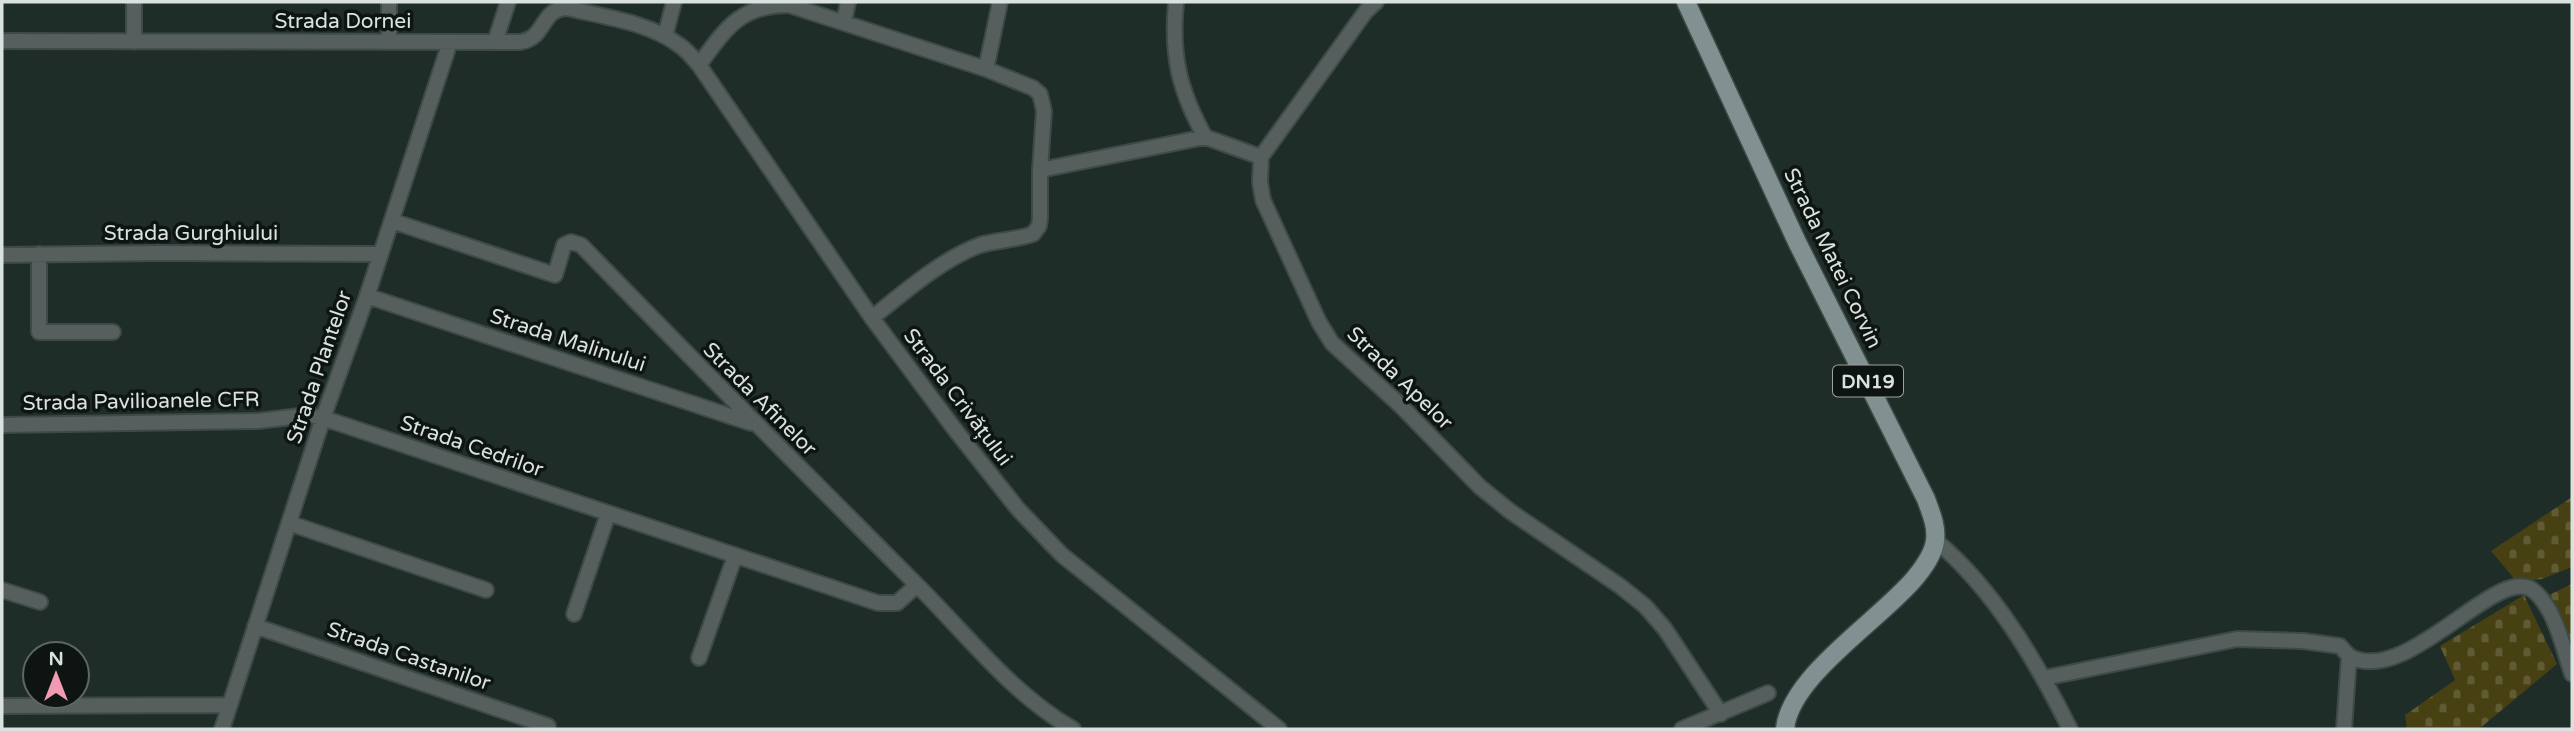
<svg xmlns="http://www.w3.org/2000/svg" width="2574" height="731" font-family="'Varela Round',sans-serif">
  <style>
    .cemetery { fill: url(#cemetery-stones) }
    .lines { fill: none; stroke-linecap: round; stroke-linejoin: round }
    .minor-casing { stroke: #3d4a45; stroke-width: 18 }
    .major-casing { stroke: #3d4a45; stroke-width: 21 }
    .minor { stroke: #565e5e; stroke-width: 14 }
    .major { stroke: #819192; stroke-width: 18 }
    .labels { text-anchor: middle; stroke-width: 7; stroke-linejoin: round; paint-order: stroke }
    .shield { fill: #0e1411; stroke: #9ca4a0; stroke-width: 2 }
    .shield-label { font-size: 19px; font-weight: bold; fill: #d9e2de }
    .street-label { font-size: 21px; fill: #d9e2de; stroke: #0e1411 }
  </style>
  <defs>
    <pattern id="cemetery-stones" width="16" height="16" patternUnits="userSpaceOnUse" patternTransform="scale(1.75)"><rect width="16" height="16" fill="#464012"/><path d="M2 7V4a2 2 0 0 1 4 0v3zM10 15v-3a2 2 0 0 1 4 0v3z" fill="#605b34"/></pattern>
  </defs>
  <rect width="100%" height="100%" fill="#1f2d28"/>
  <path class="cemetery" d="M2572,497V567L2542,579L2517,582L2491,551Z
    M2572,584V644L2549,595Z
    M2524,595L2557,664L2479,729H2407L2405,715L2455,680L2440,646Z"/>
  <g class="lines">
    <g class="minor-casing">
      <path id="minor" d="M134,2V42
        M389,2V42
        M1176,2C1171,55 1179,90 1205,137L1261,157
        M1376,2L1366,11L1261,157L1260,182L1263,200L1319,322L1332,343L1400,405L1480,487L1511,512L1620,586L1645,606L1665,629L1721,714
        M844,22L848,2
        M665,36L674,2
        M2,41L521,42C547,37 540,9 567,8C604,17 648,22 679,45C687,50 693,58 699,65L872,318L956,431L1018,509L1062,555L1279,729
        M495,42L508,2
        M699,65C726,28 740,5 789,5L986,69L1033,88L1040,94L1044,111L1040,170V218L1039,226L1033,234C1016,240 997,240 980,245C942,259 903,293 872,318
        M986,69L1000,2
        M1040,170L1205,137
        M392,221L555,275L564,245L571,242L581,245C691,358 802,470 914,582C965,632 1010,693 1073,729
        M39,254V332H113
        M2,255L158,253L380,254
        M367,296L751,423
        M2,425L258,421L308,415L323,418L878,603H897L917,585
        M289,523L486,590
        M1935,540C1994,589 2036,661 2070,729
        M2,590L40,602
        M574,614L608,514
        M255,626L548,726
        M699,658L735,556
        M2044,678L2237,639L2303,641L2340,646C2344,650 2347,655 2351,657C2409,686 2499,561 2534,591C2556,610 2563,648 2572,674
        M2,706L230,705
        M222,729L323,418L367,296L450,42
        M1682,729L1768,693
        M2344,729L2349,657"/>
    </g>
    <g class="major-casing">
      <path id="major" d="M1686,2L1797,242L1926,499C1931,513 1937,526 1935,541C1933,555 1924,567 1915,578C1880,620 1790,676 1785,729"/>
    </g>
    <use href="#minor" class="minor"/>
    <use href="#major" class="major"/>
  </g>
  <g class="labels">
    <rect class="shield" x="1833" y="365.5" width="70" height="31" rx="5"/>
    <g class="shield-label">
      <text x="1868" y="388">DN19</text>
    </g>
    <g class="street-label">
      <text x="343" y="28">Strada Dornei</text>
      <text x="191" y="240">Strada Gurghiului</text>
      <text transform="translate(1833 258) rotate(64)" y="7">Strada Matei Corvin</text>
      <text transform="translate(568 340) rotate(18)" y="7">Strada Malinului</text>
      <text transform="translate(319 367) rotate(-71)" y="7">Strada Plantelor</text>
      <text transform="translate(1400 378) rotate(44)" y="7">Strada Apelor</text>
      <text transform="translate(958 397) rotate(53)" y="7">Strada Crivățului</text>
      <text transform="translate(760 399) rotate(45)" y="7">Strada Afinelor</text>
      <text transform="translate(141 401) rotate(-1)" y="7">Strada Pavilioanele CFR</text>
      <text transform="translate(472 446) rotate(19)" y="7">Strada Cedrilor</text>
      <text transform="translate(409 656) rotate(19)" y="7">Strada Castanilor</text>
    </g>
  </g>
  <rect width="2574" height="731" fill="none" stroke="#d9e2de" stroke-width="7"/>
  <g transform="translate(56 675)"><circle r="33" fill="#0e1411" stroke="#5f6663" stroke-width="2"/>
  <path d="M0-5L12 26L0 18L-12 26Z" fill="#f09ab4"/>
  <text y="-10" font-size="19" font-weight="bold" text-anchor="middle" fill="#d9e2de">N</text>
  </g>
</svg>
